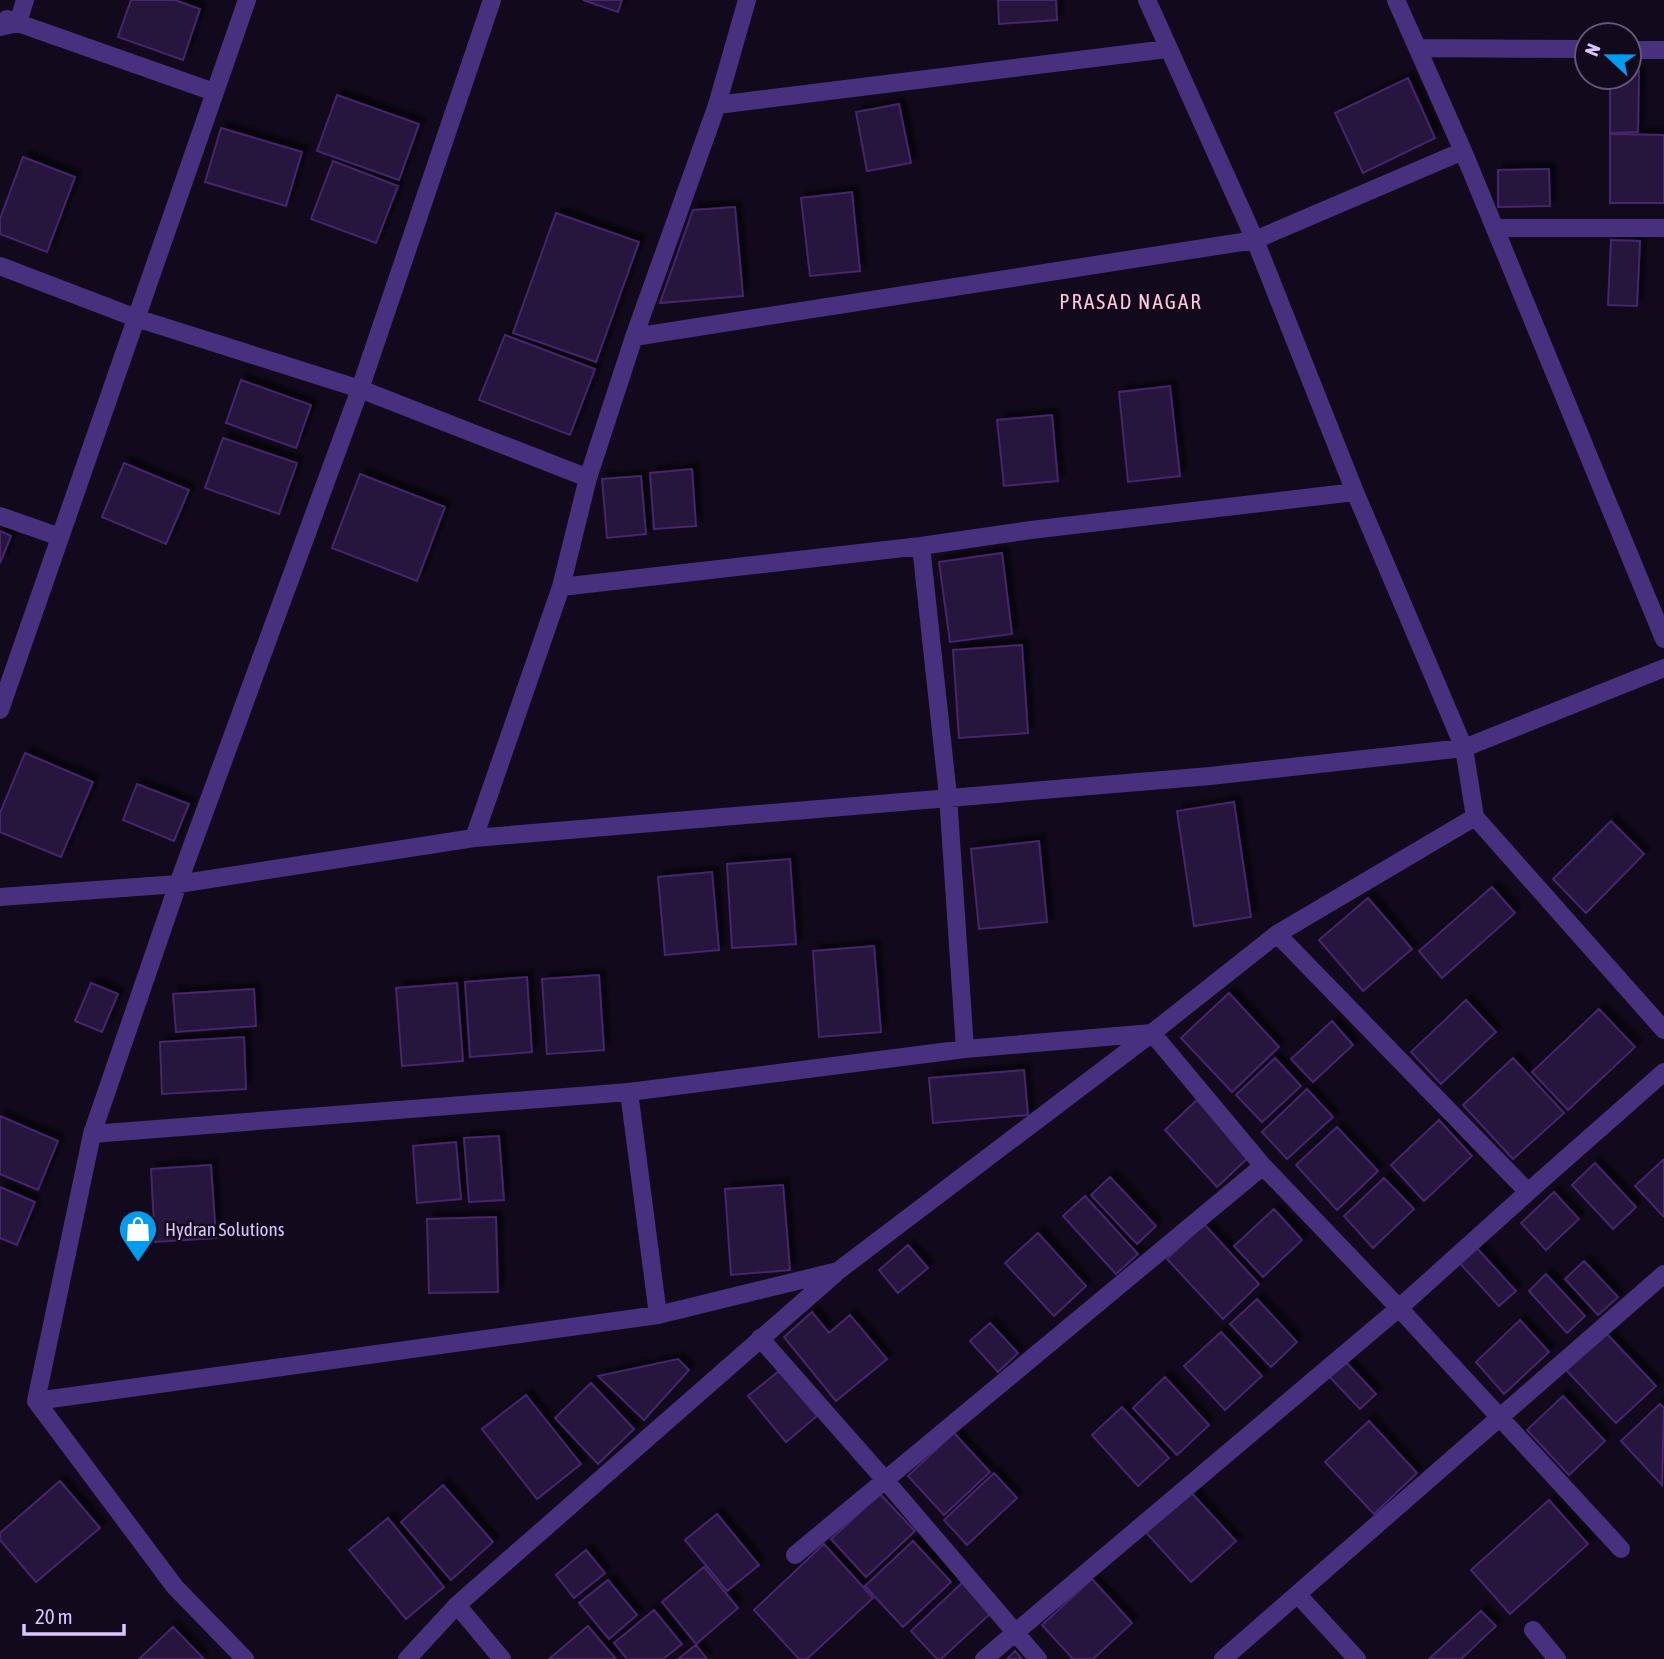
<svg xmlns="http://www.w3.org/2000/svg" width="1664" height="1659" font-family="'Asap Condensed',sans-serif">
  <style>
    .building { fill: #27143e; stroke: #45256c; stroke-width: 2; filter: url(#shadow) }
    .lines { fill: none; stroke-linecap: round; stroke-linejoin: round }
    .minor { stroke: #47317f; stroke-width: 18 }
    .labels { text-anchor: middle; stroke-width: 5; stroke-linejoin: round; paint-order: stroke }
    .poi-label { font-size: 19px; fill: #dac5ff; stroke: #120a1c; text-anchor: start }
    .neighbourhood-label { font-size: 21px; letter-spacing: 2px; fill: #ffc7dd; stroke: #120a1c }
  </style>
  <defs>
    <filter id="shadow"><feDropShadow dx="6" dy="-6" stdDeviation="2" flood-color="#0009"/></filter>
  </defs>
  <rect width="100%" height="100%" fill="#120a1c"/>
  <path class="building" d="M131,0H175L200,9L183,60L118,37Z
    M583,0H622L618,12Z
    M998,0H1056L1057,20L999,24Z
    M1629,71H1639L1638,132L1610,133V77H1629Z
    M1408,78L1435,138L1363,173L1335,113Z
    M337,95L419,124L399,180L317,151Z
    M899,104L911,163L867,171L856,112Z
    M221,128L302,152L286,206L205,182Z
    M1610,134L1664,135V203H1610Z
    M23,157L75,177L47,252L0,234V219Z
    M333,161L398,186L376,243L311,219Z
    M1549,169L1550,206L1498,207V170Z
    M852,192L860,271L810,276L801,198Z
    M735,207L743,296L660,303L693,210Z
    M556,213L639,242L596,362L513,333Z
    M1611,240L1640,241L1637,306L1608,305Z
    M505,335L595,369L570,435L479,400Z
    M241,380L311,405L296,448L226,423Z
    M1170,386L1180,476L1128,482L1119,392Z
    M1052,415L1058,481L1004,486L997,420Z
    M223,438L297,463L279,514L205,488Z
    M124,463L189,490L166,544L102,517Z
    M692,469L696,526L654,529L650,473Z
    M360,474L445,507L417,581L332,548Z
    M641,476L646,534L607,538L602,479Z
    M0,531L11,536L0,563Z
    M1002,553L1012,634L950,642L939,562Z
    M1022,645L1028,733L959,738L953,650Z
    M25,753L93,782L61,857L0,832V813Z
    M137,784L189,804L174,841L123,820Z
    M1234,802L1251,917L1194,926L1177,811Z
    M1611,821L1644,854L1586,913L1553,879Z
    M1039,841L1047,922L979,929L971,849Z
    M790,859L796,944L732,948L727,864Z
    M712,872L719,950L665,955L658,877Z
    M1492,887L1515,913L1442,978L1419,951Z
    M1368,898L1412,949L1363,991L1319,940Z
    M874,946L881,1032L819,1037L813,951Z
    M599,975L604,1050L547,1054L542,979Z
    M527,977L532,1052L470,1057L465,982Z
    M91,983L118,994L102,1032L75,1021Z
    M457,983L463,1061L402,1066L396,988Z
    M254,989L256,1026L176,1032L173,994Z
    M1229,993L1279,1047L1232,1092L1181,1038Z
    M1466,1000L1496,1032L1441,1084L1411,1052Z
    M1599,1009L1635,1047L1568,1110L1532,1072Z
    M1332,1021L1353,1045L1313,1082L1291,1059Z
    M244,1037L246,1089L162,1094L160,1042Z
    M1275,1058L1301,1086L1262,1122L1236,1095Z
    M1513,1058L1564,1113L1513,1159L1463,1105Z
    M1024,1070L1028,1115L933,1123L929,1078Z
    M1307,1089L1333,1117L1287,1159L1262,1132Z
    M1197,1100L1249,1157L1217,1187L1165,1130Z
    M0,1116L58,1141L38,1190L0,1174Z
    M1439,1120L1472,1156L1424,1201L1391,1165Z
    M1337,1127L1378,1171L1337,1210L1296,1165Z
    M499,1136L504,1200L469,1202L464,1138Z
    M456,1142L461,1199L417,1203L413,1146Z
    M1664,1159V1217L1635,1186Z
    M1595,1163L1636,1207L1613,1229L1572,1185Z
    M211,1165L216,1238L155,1242L151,1169Z
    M1110,1177L1156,1226L1137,1244L1091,1195Z
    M1384,1178L1414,1209L1373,1248L1344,1216Z
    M783,1185L790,1270L731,1275L725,1189Z
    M0,1187L35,1202L17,1245L0,1238Z
    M1554,1192L1579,1219L1546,1250L1521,1223Z
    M1085,1196L1138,1254L1116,1274L1063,1216Z
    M1274,1209L1302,1240L1263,1277L1234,1246Z
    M496,1217L498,1292L429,1293L427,1219Z
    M1204,1224L1259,1284L1223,1319L1167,1259Z
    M1038,1233L1086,1286L1054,1316L1005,1263Z
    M908,1245L928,1268L898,1293L879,1270Z
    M1474,1245L1516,1291L1499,1306L1457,1260Z
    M1584,1261L1618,1297L1598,1315L1565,1279Z
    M1546,1274L1585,1316L1567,1333L1529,1291Z
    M1257,1299L1297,1342L1271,1367L1230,1324Z
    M812,1312L829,1333L850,1315L887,1359L836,1401L784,1337Z
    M1520,1320L1549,1352L1504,1394L1476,1362Z
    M990,1323L1018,1353L998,1372L970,1341Z
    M1221,1332L1262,1376L1225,1410L1184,1366Z
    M1606,1333L1656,1386L1616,1423L1566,1370Z
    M1342,1358L1376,1394L1360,1409L1326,1373Z
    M678,1359L689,1370L644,1420L598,1376Z
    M779,1371L817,1416L786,1442L748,1396Z
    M1165,1377L1209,1425L1177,1455L1133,1408Z
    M591,1383L634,1429L598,1464L555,1418Z
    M526,1395L581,1464L537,1499L482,1429Z
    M1563,1396L1605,1441L1569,1475L1527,1430Z
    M1660,1404L1664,1408L1662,1485L1621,1441Z
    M1122,1407L1169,1458L1138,1486L1092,1435Z
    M1369,1421L1417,1473L1374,1514L1325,1462Z
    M954,1433L990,1472L944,1515L908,1476Z
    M994,1473L1017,1498L967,1545L944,1520Z
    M60,1481L100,1528L36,1582L0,1540V1533Z
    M443,1485L493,1542L451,1580L401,1522Z
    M1187,1488L1236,1541L1191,1582L1143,1529Z
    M880,1494L915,1531L866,1577L831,1539Z
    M1549,1500L1588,1544L1510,1614L1471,1570Z
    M717,1514L759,1565L727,1591L685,1540Z
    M388,1518L444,1587L406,1619L349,1550Z
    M913,1541L951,1582L903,1627L865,1586Z
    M824,1544L873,1598L807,1659H799L754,1610Z
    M586,1550L605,1573L574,1598L556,1575Z
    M704,1567L738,1608L696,1644L662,1602Z
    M1092,1579L1132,1623L1093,1659H1073L1042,1625Z
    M608,1580L637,1615L609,1639L579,1603Z
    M963,1582L991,1613L941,1659H937L911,1631Z
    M654,1610L682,1644L663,1659H627L614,1643Z
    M1481,1611L1496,1626L1461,1659H1429Z
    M588,1626L616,1659H549Z
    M173,1627L204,1659H139Z
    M696,1645L707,1659H678Z
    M1015,1651L1022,1659H1007Z"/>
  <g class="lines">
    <path class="minor" d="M1396,0L1463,151L1664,639
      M7,19L18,23L25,0
      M0,27L18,23L214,92
      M1417,48L1587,49
      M1629,50H1664
      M717,105L1167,49
      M1495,228H1664
      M0,266L136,318L360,389L588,478
      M634,337L1255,240L1463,151
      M0,516L60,537
      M921,546L948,796L965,1049
      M561,587L921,546L1031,530L1355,492
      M0,710L247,0
      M1475,817L1664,1030
      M474,838L561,587L588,478L634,337L717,105L747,0
      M0,897L178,884L474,838L1210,776L1464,748L1355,492L1255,240L1147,0
      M1277,934L1528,1192L1664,1072
      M629,1092L658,1315
      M92,1134L629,1092L965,1049L1152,1033L1263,1166L1399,1308L1621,1549
      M760,1338L885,1480L1038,1659
      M36,1401L658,1315L838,1271L1152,1033L1277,934L1475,817L1464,748L1664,668
      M795,1555L1263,1166
      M1298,1595L1357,1659
      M457,1605L502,1659
      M1533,1630L1557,1659
      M245,1659L175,1587L36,1401L92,1134L178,884L360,389L492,0
      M407,1659L457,1605L836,1273
      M984,1659L1399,1308L1528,1192
      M1223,1659L1664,1274"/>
  </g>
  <defs>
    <g id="shop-pin" transform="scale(2.0125)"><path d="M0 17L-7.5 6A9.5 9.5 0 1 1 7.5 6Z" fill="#009cf0" stroke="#120a1c"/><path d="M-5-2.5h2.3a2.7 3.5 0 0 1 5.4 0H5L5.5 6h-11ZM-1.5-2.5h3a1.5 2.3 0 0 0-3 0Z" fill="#fff"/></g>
  </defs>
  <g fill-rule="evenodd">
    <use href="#shop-pin" x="138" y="1229"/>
  </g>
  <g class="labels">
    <g class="poi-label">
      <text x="165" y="1236">Hydran Solutions</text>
    </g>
    <g class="neighbourhood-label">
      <text x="1131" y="309">PRASAD NAGAR</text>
    </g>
  </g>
  <g transform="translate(1608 56) rotate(292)"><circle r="33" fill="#120a1c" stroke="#625577" stroke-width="2"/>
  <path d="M0-5L12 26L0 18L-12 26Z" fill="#009cf0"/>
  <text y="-10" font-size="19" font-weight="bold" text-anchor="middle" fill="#dac5ff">N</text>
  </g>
  <path d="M24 1624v10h100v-10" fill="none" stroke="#dac5ff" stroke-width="3.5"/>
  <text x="35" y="1624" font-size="21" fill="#dac5ff" stroke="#120a1c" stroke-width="5" paint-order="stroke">20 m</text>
</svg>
